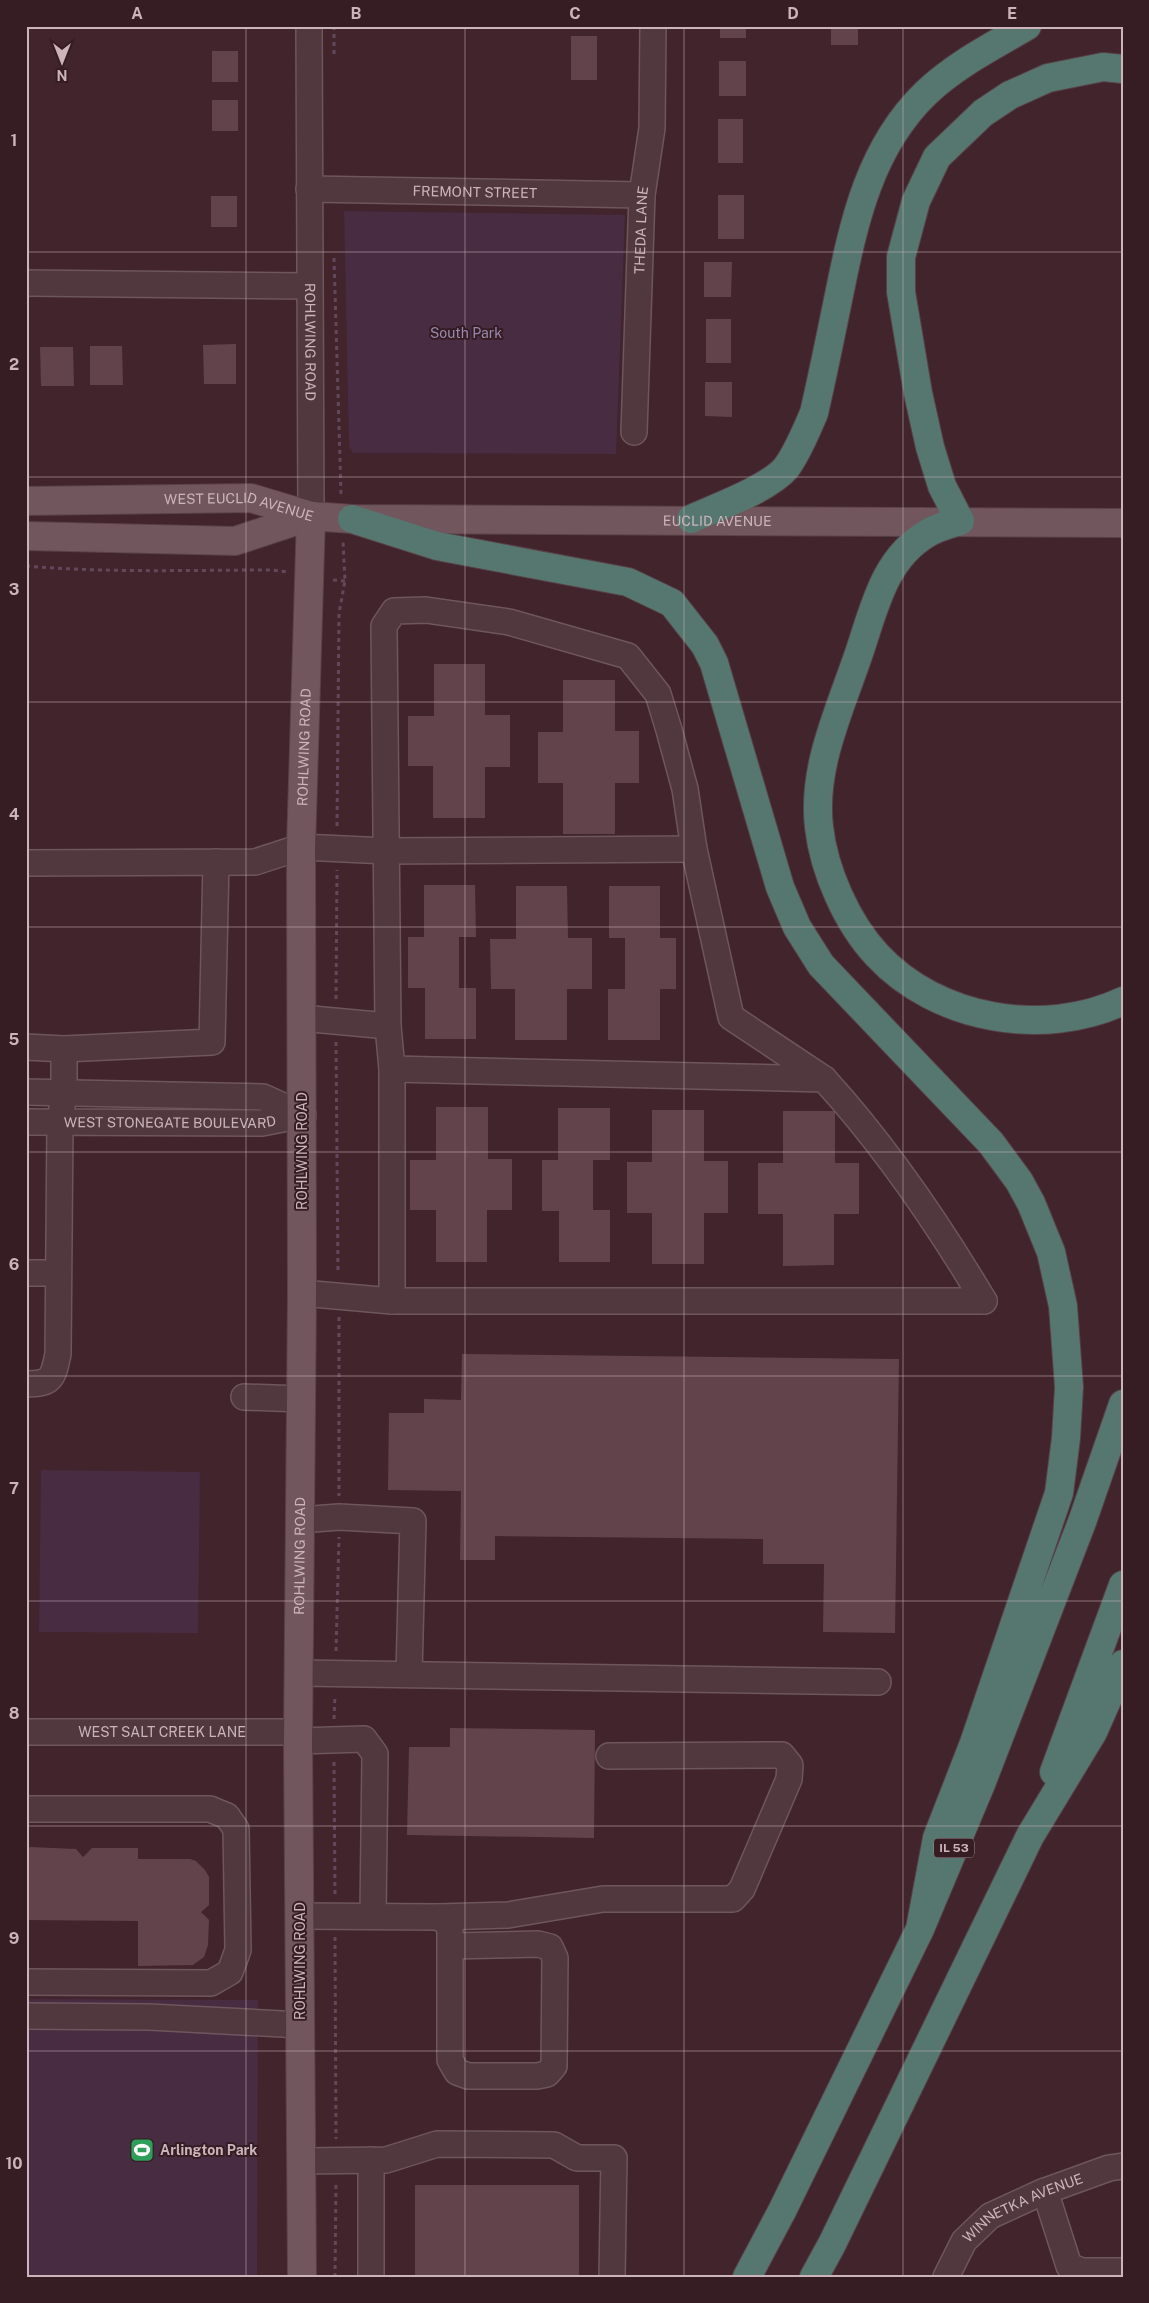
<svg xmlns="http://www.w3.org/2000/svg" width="1149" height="2303" font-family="'Public Sans',sans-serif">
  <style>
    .green { fill: #472c42 }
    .building { fill: #63434b }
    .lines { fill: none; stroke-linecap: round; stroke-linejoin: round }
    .minor-casing { stroke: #6e565d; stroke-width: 28 }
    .major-casing { stroke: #5a4248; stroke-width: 30 }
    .highway-casing { stroke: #584047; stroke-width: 30 }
    .path { stroke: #63485c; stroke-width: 3; stroke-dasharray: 4 4; stroke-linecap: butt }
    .minor { stroke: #51383f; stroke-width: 25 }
    .major { stroke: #71565d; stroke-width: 28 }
    .highway { stroke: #55776f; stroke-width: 28 }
    .grid { fill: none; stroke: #cbb5ba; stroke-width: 1; stroke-opacity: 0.55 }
    .labels { text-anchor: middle; stroke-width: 4; stroke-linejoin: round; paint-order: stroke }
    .shield { fill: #361d24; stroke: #9e878d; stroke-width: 1 }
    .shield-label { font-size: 12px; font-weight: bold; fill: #cbb5ba }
    .street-label { font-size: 14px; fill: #cbb5ba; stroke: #361d24 }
    .park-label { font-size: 14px; fill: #9889b1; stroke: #361d24 }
    .poi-label { font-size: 14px; font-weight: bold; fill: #cbb5ba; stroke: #361d24; text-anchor: start }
    .neatline { fill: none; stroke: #cbb5ba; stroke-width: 2 }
    .grid-label { font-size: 16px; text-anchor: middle; font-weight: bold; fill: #cbb5ba }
  </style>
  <rect width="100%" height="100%" fill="#41242c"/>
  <path class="green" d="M344,211L625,215L616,454L353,453L349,446Z
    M41,1470L200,1472L198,1633L39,1632Z
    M26,1999L258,2000L257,2277H26Z"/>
  <path class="building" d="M720,26H746V38H720Z
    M831,26H858V45H831Z
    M571,36H597V80H571Z
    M212,51H238V82H212Z
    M719,61H746V96H719Z
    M212,100H238V131H212Z
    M718,119H743V163H718Z
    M718,195H744V239H718Z
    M211,196H237V227H211Z
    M704,262H732L731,297H704Z
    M706,319H731V363H706Z
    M236,344V384H204L203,345Z
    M90,346H122L123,385H90Z
    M40,347H73L74,386H41Z
    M705,382H732V417L705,416Z
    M434,664H485V715H510V767H485V818H433V766H408V716H434Z
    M563,680H615V731H639V783H615V834H563V783H538V732H563Z
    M424,885H475L476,937H459V988H476V1039H425V988H408V937H424Z
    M516,886H567L568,938H592V989H567V1040H515V989H491L490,939H516Z
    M609,886H660V938H676V989H660V1040H608V989H625V938H609Z
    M436,1107H488V1159H512V1210H487V1262H436V1210H410V1160H436Z
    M558,1108H610V1160H593V1210H610V1262H559V1211H542V1160H558Z
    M652,1110H704V1161H728V1213H704V1264H652V1213H627V1162H652Z
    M783,1111H835V1163H859V1214H834V1265L783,1266V1214H758V1163H783Z
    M462,1354L899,1359L895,1633L823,1632L824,1564H763V1539L495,1536V1560H460L461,1491L388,1490L389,1413H424V1399L461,1400Z
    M450,1728L595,1730L594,1838L407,1835L409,1747H450Z
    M30,1847L76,1849L83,1857L92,1848H138V1859H190L196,1861L205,1870L209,1877V1905L201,1912L209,1920L208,1945L204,1957L193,1965L138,1966V1921L26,1920V1850Z
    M415,2185H579V2277H415Z"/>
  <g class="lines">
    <g class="minor-casing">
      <g id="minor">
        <path id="s1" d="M309,26L311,516"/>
        <path id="s2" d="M309,189L642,195"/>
        <path d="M26,283L309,286"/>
        <path id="s3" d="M634,432L642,195L652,128L653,26"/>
        <path d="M26,863L255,862L301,847L387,851L694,849"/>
        <path d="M301,1018L388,1026"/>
        <path d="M26,1047L64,1049V1092L60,1122L58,1354C53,1378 52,1384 26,1384"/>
        <path d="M64,1049L212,1042L216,862"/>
        <path d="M392,1069L824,1079C886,1147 937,1222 984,1301"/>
        <path d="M26,1092L263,1097L303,1115"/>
        <path id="s4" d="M26,1122L262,1123L303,1115"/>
        <path d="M26,1273H58"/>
        <path d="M302,1293L392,1301H984"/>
        <path d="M392,1301V1069L388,1026L384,626L394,611L426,610L509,622L628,656L658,694L669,730L685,789L694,849L731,1017L824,1079"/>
        <path d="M244,1397L301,1399"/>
        <path d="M300,1520L339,1517L413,1521L409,1674"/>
        <path d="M300,1673L878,1682"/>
        <path id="s5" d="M26,1732H298"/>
        <path d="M298,1741L364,1739L375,1754L373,1916"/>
        <path d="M26,1809H210L227,1816L236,1829L238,1950L230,1972L211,1983L26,1982"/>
        <path d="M300,1916L438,1917L445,1921L450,1928V2060L457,2072L468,2076H537L547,2074L554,2066L555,1958L550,1947L538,1944L450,1946"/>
        <path d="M438,1917L508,1915L603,1899H733L742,1889L789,1779L790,1765L782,1755L609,1756"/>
        <path d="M26,2016L149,2017L301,2025"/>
        <path d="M371,2160V2277"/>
        <path d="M302,2161L386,2160L437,2144L554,2145L577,2158H614L612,2277"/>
        <path d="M1045,2191L1069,2266L1082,2271H1123"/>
        <path id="s6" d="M946,2277L964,2241L990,2216L1040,2193L1109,2168L1123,2166"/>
      </g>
    </g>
    <g class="major-casing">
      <g id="major">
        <path id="s7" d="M26,501L251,498L311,516L352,519L1123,523"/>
        <path d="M26,536L235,541L311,516"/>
        <path id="s8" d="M302,2277L298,1741L302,1293L301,847L311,516"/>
      </g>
    </g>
    <g class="highway-casing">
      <path id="highway" d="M1123,69L1103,67L1048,78L1010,95L983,113L937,157L916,201L901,257V292L918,393L930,447L942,486L960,521C950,524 938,527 928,533C883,559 874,610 858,656C839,712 812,768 819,827C824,871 847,923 877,955C937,1020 1044,1038 1123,1001
        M352,519L437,546L628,582L672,603L705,645L714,663L780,887L797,927L821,965L991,1143L1019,1181L1031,1203L1051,1252L1063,1306L1069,1387L1066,1438L1059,1493L974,1743L937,1838L920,1929
        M691,519C717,507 768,489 786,468C798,452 806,431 814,413C823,374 831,334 839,295C854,221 870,147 926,93C955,65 993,46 1027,26
        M1054,1772L1123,1585
        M747,2277L782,2211L920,1929L981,1784L1082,1522L1123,1404
        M814,2277L832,2244L1030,1836L1093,1732L1123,1664"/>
    </g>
    <path class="path" d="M334,54V26
      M334,258L341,494
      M26,566C108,573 190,570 272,570L287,572
      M333,580L345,581
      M337,826L339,613L345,581L343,541
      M336,999L337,870
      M336,1042L338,1274
      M339,1317V1496
      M336,1651L339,1537
      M334,1719L335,1695
      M334,1762L335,1896
      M335,1937L336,2139
      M335,2277L336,2182"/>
    <use href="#minor" class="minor"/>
    <use href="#major" class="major"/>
    <use href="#highway" class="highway"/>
  </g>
  <path class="grid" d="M246,26V2277M465,26V2277M684,26V2277M903,26V2277M26,252H1123M26,477H1123M26,702H1123M26,927H1123M26,1152H1123M26,1376H1123M26,1601H1123M26,1826H1123M26,2051H1123"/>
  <defs>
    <g id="stadium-square" transform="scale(1.25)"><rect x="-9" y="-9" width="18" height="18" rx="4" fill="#2e9e5b" stroke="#361d24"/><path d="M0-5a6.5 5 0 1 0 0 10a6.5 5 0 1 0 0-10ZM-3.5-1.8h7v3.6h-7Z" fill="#fff"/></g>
  </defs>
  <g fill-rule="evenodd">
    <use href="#stadium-square" x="142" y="2150"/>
  </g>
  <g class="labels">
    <rect class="shield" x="934" y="1838.5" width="40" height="19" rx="4"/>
    <g class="shield-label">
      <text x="954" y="1852">IL 53</text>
    </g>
    <g class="street-label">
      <text dy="5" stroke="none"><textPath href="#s2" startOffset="166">FREMONT STREET</textPath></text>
      <text dy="5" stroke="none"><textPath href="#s3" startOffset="202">THEDA LANE</textPath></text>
      <text dy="5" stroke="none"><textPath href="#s1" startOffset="316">ROHLWING ROAD</textPath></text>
      <text dy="5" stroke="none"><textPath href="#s7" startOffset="214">WEST EUCLID AVENUE</textPath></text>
      <text dy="5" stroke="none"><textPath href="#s7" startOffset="694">EUCLID AVENUE</textPath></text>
      <text dy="5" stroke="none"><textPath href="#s8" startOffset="1530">ROHLWING ROAD</textPath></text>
      <text dy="5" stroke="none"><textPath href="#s4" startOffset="144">WEST STONEGATE BOULEVARD</textPath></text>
      <text transform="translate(302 1151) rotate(-90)" y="5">ROHLWING ROAD</text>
      <text dy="5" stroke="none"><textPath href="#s8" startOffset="721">ROHLWING ROAD</textPath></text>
      <text dy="5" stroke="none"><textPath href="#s5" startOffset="136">WEST SALT CREEK LANE</textPath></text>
      <text transform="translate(300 1961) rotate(-90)" y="5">ROHLWING ROAD</text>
      <text dy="5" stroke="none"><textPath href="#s6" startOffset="109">WINNETKA AVENUE</textPath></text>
    </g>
    <g class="park-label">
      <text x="466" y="338">South Park</text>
    </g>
    <g class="poi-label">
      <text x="160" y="2155">Arlington Park</text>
    </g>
  </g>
  <rect width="1149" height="2303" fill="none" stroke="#361d24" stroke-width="55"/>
  <g transform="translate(62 62) rotate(180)" stroke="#361d24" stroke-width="4" paint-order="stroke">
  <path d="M0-4L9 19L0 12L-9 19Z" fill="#cbb5ba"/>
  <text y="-8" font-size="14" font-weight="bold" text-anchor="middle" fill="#cbb5ba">N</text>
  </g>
  <rect x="28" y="28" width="1094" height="2248" class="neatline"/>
  <g class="grid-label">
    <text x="137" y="19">A</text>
    <text x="356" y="19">B</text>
    <text x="575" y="19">C</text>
    <text x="793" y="19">D</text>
    <text x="1012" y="19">E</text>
    <text x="14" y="146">1</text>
    <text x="14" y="370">2</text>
    <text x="14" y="595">3</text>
    <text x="14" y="820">4</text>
    <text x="14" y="1045">5</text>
    <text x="14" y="1270">6</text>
    <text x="14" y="1494">7</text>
    <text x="14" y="1719">8</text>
    <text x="14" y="1944">9</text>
    <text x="14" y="2169">10</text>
  </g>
</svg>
